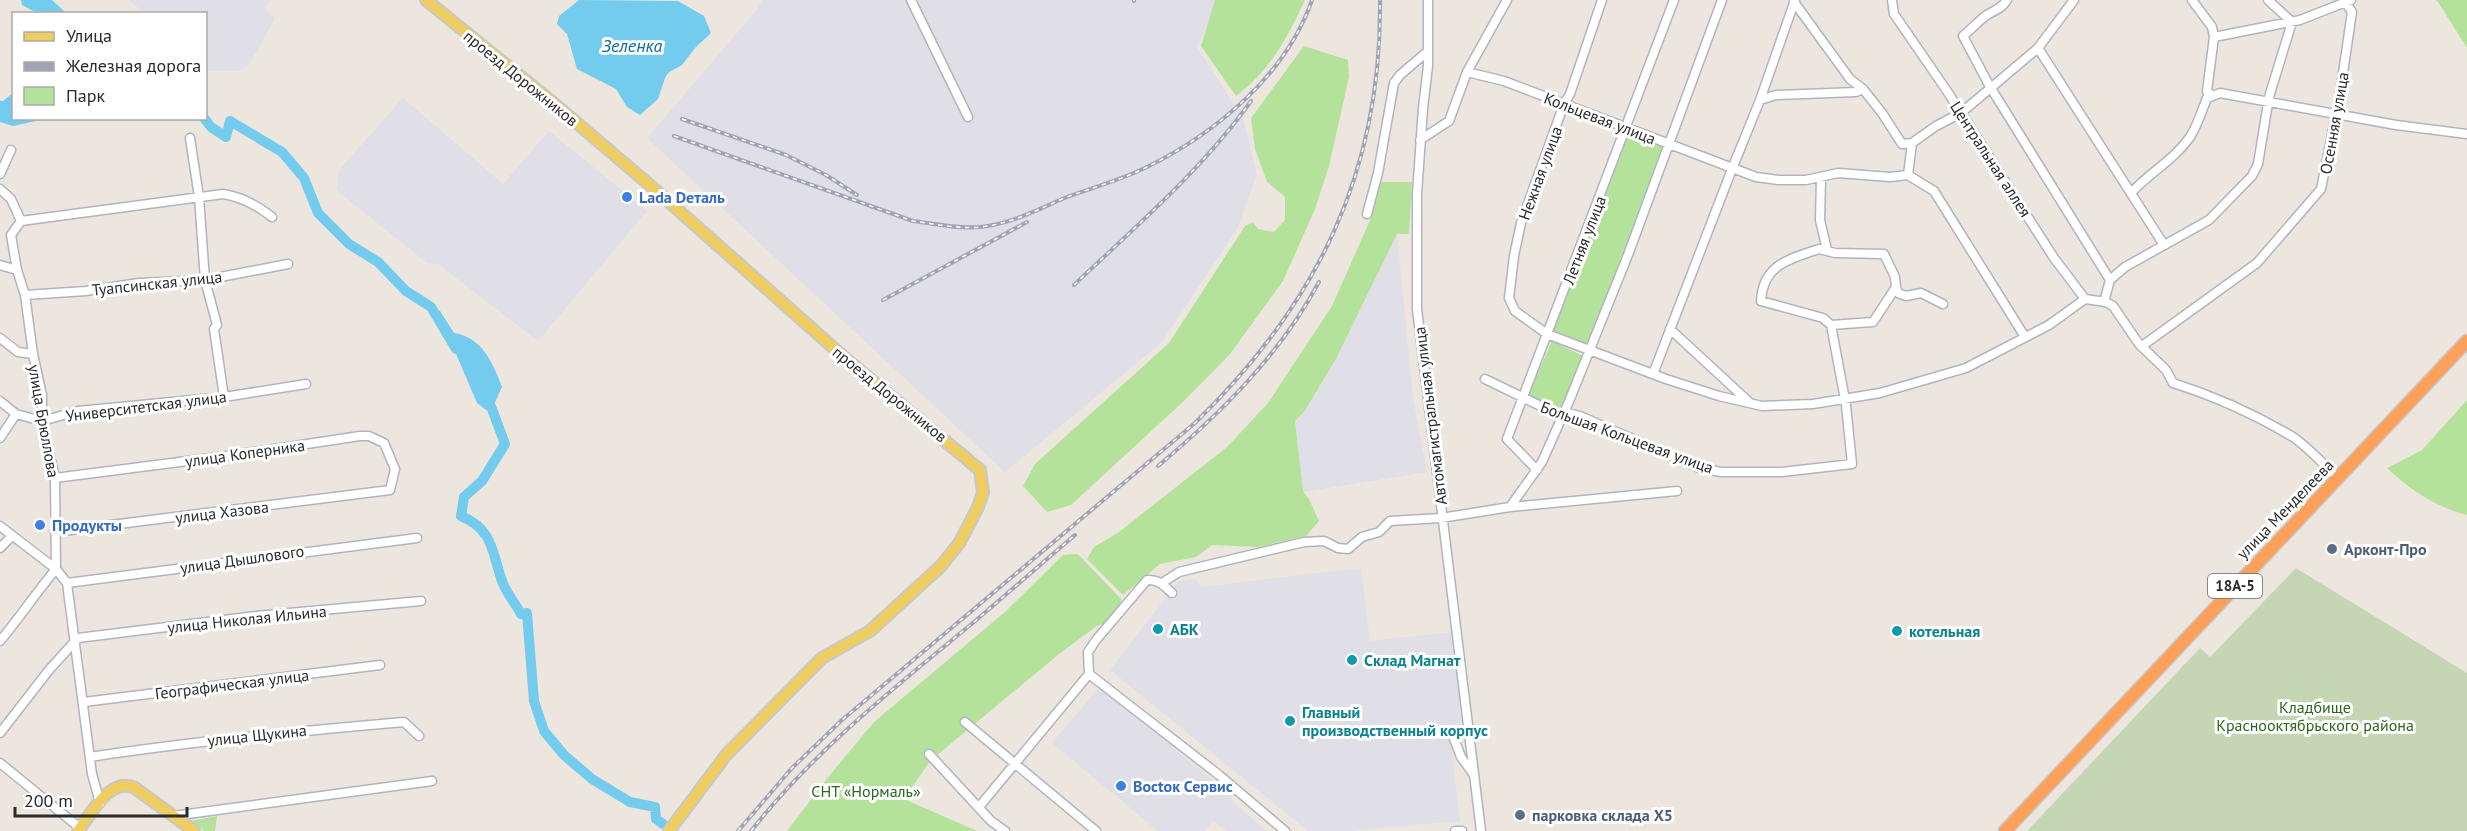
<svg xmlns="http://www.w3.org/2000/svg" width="2467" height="831" font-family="'PT Sans',sans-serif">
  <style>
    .industrial { fill: #e0dee6 }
    .green { fill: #b4e29b }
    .cemetery { fill: #c5d6b5 }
    .water { fill: #73cced }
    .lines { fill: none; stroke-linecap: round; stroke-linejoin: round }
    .river { stroke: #73cced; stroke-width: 10 }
    .minor-casing { stroke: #b1b4bf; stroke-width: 11 }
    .major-casing { stroke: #c8c8c8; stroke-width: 14 }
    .highway-casing { stroke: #c8c8c8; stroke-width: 15 }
    .minor { stroke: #fff; stroke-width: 8 }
    .major { stroke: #efce61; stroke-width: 10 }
    .highway { stroke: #fca05a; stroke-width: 12 }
    .rail-casing { stroke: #a0a3b5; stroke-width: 4 }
    .rail { stroke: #fff; stroke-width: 1.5; stroke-dasharray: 4.5; stroke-linecap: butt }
    .shop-dot { fill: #3f7fe0; stroke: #fff; stroke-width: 2 }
    .service-dot { fill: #5c6f8a; stroke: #fff; stroke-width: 2 }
    .culture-dot { fill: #0f9aa8; stroke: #fff; stroke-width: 2 }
    .labels { text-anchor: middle; stroke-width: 6; stroke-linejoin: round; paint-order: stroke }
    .shield { fill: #fff; stroke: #6b6b6b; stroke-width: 1.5 }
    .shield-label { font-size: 15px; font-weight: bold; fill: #2b2b2b }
    .street-label { font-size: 16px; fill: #2b2b2b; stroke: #fff }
    .shop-label { font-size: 16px; font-weight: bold; fill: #366cbe; stroke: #fff; text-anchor: start }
    .service-label { font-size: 16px; font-weight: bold; fill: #4e5e75; stroke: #fff; text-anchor: start }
    .culture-label { font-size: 16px; font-weight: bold; fill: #0d838f; stroke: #fff; text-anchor: start }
    .park-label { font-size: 16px; fill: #2b681c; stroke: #fff }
    .water-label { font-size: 18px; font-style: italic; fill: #106b9b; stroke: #fff }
  </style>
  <rect width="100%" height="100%" fill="#ede6de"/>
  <path class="industrial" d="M128,0H271L264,8L275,18L249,65L238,71H210L206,67V14L145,13Z
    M762,0H1218L1197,47L1243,118L1257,175L1237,229L1162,342L1005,472L647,138L756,11Z
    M403,98L503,184L549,131L647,211L538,341L438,264L427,263L336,190L339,170Z
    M1397,234L1413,398L1427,472L1303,492L1295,421L1304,412L1336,359Z
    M1361,568L1370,641L1453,632L1465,737L1450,738L1460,821L1349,831H1308L1110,670L1179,581L1197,579L1201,587Z
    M1101,685L1170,741L1176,750L1230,794L1231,800L1266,831H1226L1213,821L1205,831H1158L1052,743Z"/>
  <path class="green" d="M1215,0H1305C1288,37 1269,72 1236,96L1201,46Z
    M2436,0H2467V48L2438,2Z
    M1304,46L1348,60L1349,77L1329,166L1315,209L1283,281L1230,354L1186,399L1071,505L1047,512L1023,486L1035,464L1169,343L1245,226L1253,222L1258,229L1274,232L1285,220V197L1267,182L1255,149L1251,118Z
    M1629,131L1666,146L1589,347L1552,333Z
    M1381,182H1412L1409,234H1397L1336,359L1304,412L1295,421L1303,491L1309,499L1319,521L1306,536L1257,547L1212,545L1196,557L1160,564L1123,595L1087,559L1094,547L1119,532L1227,447L1268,403L1332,306L1371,218Z
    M1552,341L1585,357L1560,417L1526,400Z
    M2467,400V515C2437,508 2409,489 2387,468L2422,450Z
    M1078,554L1121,599L1120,610L1114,619L1097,626L1059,654L930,761L904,799L977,831H787L829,776L874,722L1005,612L1063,555Z
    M217,816L215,831H204L191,821Z"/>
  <path class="cemetery" d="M2296,568L2467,673V831H2027L2200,648L2210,657Z"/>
  <path class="water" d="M21,0H52L66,13H37L22,5Z
    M579,0L678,1L704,16L711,33L695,48L682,65L669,72L665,78L658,99L640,115L627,107L616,89L577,69L567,34L557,24L559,16Z
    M13,93L14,118L45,119L13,126L0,122V101H3Z
    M431,307L440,311L454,333C482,337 493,363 502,387L492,409L486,410L477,403L448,335Z"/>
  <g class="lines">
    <path class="river" d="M204,118L211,127L226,137L230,121L282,152L304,178L318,213L349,244L378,262L406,291L431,307L456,349
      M486,398L492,409L505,444L482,481L464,497L461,516C493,529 492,552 502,581C506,592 515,603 521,614L527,613L534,701L544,731L564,755L592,779L630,802L655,807L656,819L663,824"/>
    <g class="minor-casing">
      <path id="minor" d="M911,0L968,117
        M1428,0V66L1423,108L1417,194V309L1481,831
        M1602,0L1570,94L1564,104L1521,223L1514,256L1509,298L1515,311L1547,334L1666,379L1719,396L1762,406L1813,404L1880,393L1966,368L2049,325L2085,299
        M1892,0L1894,14L1947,91L2054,258L2085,299L2106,302L2113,306L2139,344L2166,370L2173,383C2214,396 2256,415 2293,437C2309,448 2324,465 2338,478
        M2007,0C2001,10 1993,10 1984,17C1977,23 1970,30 1963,36L1989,85L2110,280L2104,302
        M2074,0L2038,48L2164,245
        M2192,0L2212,27L2214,37L2207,91L2210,97L2220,93L2396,125L2467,134
        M1794,2L1850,79L1863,89L1882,113L1902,144L1912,143L1908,175
        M2214,37L2300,20L2351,0
        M1467,72L1504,81L1756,177L1778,180H1806L1838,173L1890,177L1908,175L1934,191L2025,337
        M1760,100L1776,95L1856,92L1863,89
        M190,138L199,197L205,280L217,325L214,329L224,397
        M1420,140L1449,121L1467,72L1507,0
        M1912,143L1936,126L1961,113L2038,48
        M0,174L11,150
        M1821,178L1820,220L1827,250
        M0,189L11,199L21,221L11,235L17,270L25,295L33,354L42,395V421L55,478L56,569
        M2131,193C2149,173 2174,160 2190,137C2198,125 2203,107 2209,93
        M1367,214L1378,173L1394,83L1400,75L1428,51
        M21,221L223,194C242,197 257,205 272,217
        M1819,249L1835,253L1884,254L1895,277L1896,287L1873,322L1831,325L1823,318L1761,301C1763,264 1790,259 1819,249Z
        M0,265L17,270
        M2110,280L2125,267L2209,220L2252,176L2258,164L2269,97L2292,22L2268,0
        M1896,287L1898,293L1906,296L1921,293L1943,304
        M25,295L86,291L139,283L205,280L288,264
        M1670,329L1749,402
        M0,338L18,352L33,354
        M2142,346L2257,263L2321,189L2339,100L2352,12L2344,0
        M1653,374L1732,169L1760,100L1795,0
        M1485,379L1559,415L1564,412L1580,416L1697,467L1721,472H1782L1852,464L1846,405L1831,325
        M0,401L16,414
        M0,438L16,414L42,421L78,411L224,397L306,384
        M1537,470L1507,439L1674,0
        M1510,507L1542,462L1570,399L1628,255L1722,0
        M0,526L56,569L67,583L92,774L100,803
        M55,532L390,490L395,469L384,443L369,436H360L234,455L55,478
        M0,548L12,536
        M67,583L417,538
        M1162,583L1179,572L1304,542L1324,541L1338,548L1348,549L1362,537L1379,532L1390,521L1441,518L1510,507L1677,491
        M1172,593C1164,586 1159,579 1147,580L1096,640L1088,652L1089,674L1219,775L1285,831
        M0,641C20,617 36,593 56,569
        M84,702L380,665
        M965,722L1096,831
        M0,733L49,670L78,638L256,616L421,601
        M1453,736L1461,757L1474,775
        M929,754L991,821L1005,831
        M90,757C195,741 299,731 404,722L419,736
        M0,763L80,828
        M979,807L1089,674
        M173,816L432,781
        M1455,831H1462"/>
    </g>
    <g class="major-casing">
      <path id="major" d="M426,0L557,106L659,193L846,359L980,470L983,493L978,507L960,542L941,566L870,631L822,658L726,755L669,831
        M78,831C91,814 110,776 135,788L194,831"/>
    </g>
    <g class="highway-casing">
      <path id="highway" d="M2005,831L2467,341"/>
    </g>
    <use href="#minor" class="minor"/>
    <use href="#major" class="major"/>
    <use href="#highway" class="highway"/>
    <g class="rail-casing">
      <path id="rail" d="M1134,1V0
        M682,119L786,155L826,175L857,195
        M674,136L913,221C935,224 958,229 980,227C1010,224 1035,211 1062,199C1090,188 1119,181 1147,167C1216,133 1286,75 1312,0
        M1074,285C1135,227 1202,170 1251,101
        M883,300L1027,222
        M1158,466C1221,413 1280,355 1319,282
        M738,831L792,768L842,720L1195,423C1317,304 1382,172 1380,0
        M751,831C815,750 895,687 974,622C1008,593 1041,564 1075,535"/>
    </g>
    <use href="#rail" class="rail"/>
  </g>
  <g class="shop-dot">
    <circle cx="627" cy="197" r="6"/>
    <circle cx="40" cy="525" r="6"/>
    <circle cx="1121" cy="786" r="6"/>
  </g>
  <g class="service-dot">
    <circle cx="2332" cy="549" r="6"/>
    <circle cx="1520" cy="815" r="6"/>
  </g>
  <g class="culture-dot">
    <circle cx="1158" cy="629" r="6"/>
    <circle cx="1897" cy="631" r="6"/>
    <circle cx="1352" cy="660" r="6"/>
    <circle cx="1290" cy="721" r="6"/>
  </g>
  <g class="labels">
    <rect class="shield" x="2208" y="574" width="54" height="24" rx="4.5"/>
    <g class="shield-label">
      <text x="2235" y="591">18А-5</text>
    </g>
    <g class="street-label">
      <text transform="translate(521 78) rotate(39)" y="6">проезд Дорожников</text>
      <text transform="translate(1600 118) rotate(21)" y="6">Кольцевая улица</text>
      <text transform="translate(2334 123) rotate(-80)" y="6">Осенняя улица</text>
      <text transform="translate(1991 159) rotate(57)" y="6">Центральная аллея</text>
      <text transform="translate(1540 173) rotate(-70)" y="6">Нежная улица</text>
      <text transform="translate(1584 240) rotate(-69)" y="6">Летняя улица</text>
      <text transform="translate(157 283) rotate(-6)" y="6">Туапсинская улица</text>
      <text transform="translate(890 394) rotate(39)" y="6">проезд Дорожников</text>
      <text transform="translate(146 406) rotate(-7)" y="6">Университетская улица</text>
      <text transform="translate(1430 416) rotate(-97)" y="6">Автомагистральная улица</text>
      <text transform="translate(44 421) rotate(80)" y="6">улица Брюллова</text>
      <text transform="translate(1627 437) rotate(20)" y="6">Большая Кольцевая улица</text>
      <text transform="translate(245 453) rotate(-8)" y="6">улица Коперника</text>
      <text transform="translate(2285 509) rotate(-46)" y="6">улица Менделеева</text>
      <text transform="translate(222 512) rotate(-7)" y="6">улица Хазова</text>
      <text transform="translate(242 559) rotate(-8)" y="6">улица Дышлового</text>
      <text transform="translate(247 619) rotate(-6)" y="6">улица Николая Ильина</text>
      <text transform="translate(232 684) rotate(-7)" y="6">Географическая улица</text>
      <text transform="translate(257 735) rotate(-6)" y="6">улица Щукина</text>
    </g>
    <g class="shop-label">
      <text x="639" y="203">Lada Dеталь</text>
      <text x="52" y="531">Продукты</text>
      <text x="1133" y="792">Восtок Сервис</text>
    </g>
    <g class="service-label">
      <text x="2344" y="555">Арконт-Про</text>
      <text x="1532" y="821">парковка склада X5</text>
    </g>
    <g class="culture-label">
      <text x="1170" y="635">АБК</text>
      <text x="1909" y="637">котельная</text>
      <text x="1364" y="666">Склад Магнат</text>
      <text x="1302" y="718">Главный<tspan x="1302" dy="18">производственный корпус</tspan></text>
    </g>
    <g class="park-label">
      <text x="2315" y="713">Кладбище<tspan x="2315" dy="18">Краснооктябрьского района</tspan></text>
      <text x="866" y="797">СНТ «Нормаль»</text>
    </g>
    <g class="water-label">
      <text x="632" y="52">Зеленка</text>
    </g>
  </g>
  <rect x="12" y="12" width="195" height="108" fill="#ffffff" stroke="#aaaaaa" stroke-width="1.5"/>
  <rect x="24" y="32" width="30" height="9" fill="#efce61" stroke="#aaaaaa" stroke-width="1.5"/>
  <text x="66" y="42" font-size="18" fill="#2b2b2b">Улица</text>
  <rect x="24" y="62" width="30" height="9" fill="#a0a3b5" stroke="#aaaaaa" stroke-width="1.5"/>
  <text x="66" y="72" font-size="18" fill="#2b2b2b">Железная дорога</text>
  <rect x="24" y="87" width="30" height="18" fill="#b4e29b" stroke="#aaaaaa" stroke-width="1.5"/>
  <text x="66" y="102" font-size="18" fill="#2b2b2b">Парк</text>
  <path d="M15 807v9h172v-9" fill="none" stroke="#2b2b2b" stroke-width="3"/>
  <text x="24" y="807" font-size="18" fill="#2b2b2b" stroke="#ffffff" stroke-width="4.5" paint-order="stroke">200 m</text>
</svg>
